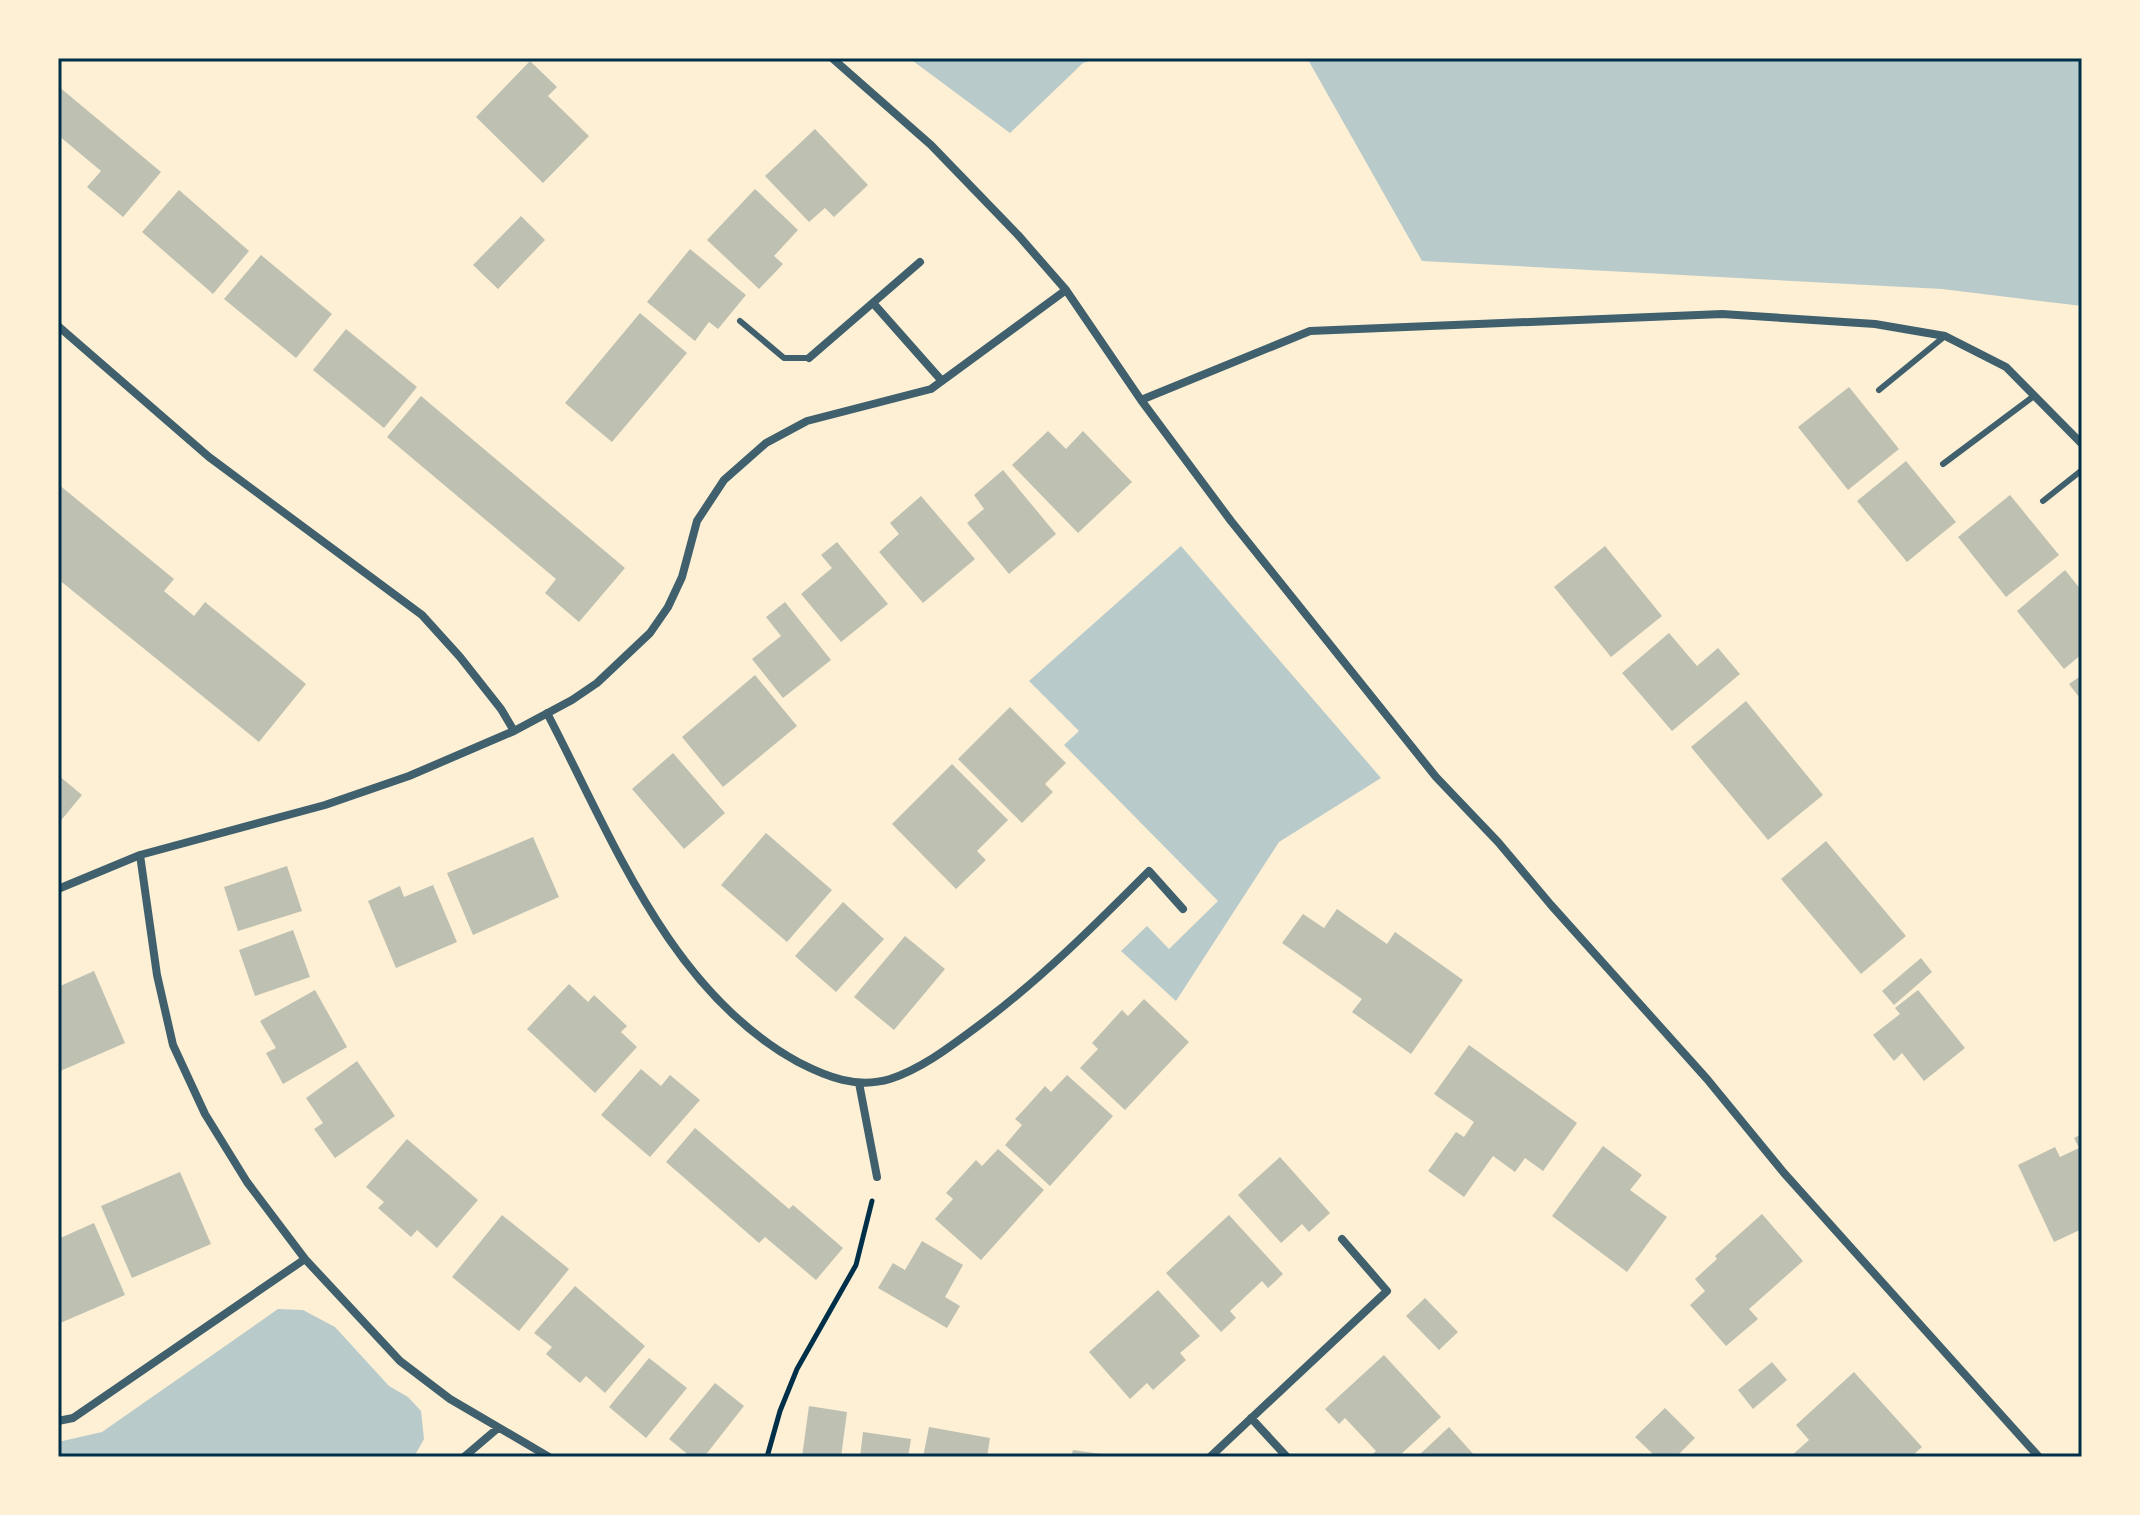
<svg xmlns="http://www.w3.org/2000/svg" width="2140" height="1515" font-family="'Fira Sans Condensed',sans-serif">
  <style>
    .green { fill: #b9caca }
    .building { fill: #bec0b2 }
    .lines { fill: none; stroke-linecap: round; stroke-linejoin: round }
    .path { stroke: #003049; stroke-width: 5 }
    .service { stroke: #3f606c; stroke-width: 6 }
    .minor { stroke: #3f606c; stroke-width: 8 }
    .neatline { fill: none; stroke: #003049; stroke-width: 3 }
  </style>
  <rect width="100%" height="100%" fill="#fdf0d5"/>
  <path class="green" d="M909,58H1099L1083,63L1010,133Z
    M1307,58H2082V306L1942,289L1422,261Z
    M1181,546L1381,778L1279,842L1176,1001L1121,951L1147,926L1169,949L1218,901L1064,745L1079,731L1029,681Z
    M278,1309L303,1310L335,1327L389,1386L408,1397L421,1411L424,1439L414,1457H58V1442L102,1432Z"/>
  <path class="building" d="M530,61L557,87L548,96L589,136L543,183L476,117Z
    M58,86L161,172L123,217L87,187L101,171L58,135Z
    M815,129L868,185L834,217L825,208L809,222L765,176Z
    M755,189L798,230L774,256L783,264L759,289L707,240Z
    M179,190L249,251L213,294L142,232Z
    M521,216L545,240L498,289L473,265Z
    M690,249L746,295L718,329L709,322L695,341L647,302Z
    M261,255L332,314L296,358L224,299Z
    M640,313L687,353L612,442L565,403Z
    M346,329L417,387L384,428L313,370Z
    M1849,387L1899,449L1848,490L1798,427Z
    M421,396L625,568L579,622L545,593L556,579L387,437Z
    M1048,431L1066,449L1083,431L1132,482L1078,533L1012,465Z
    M1906,461L1956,522L1907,562L1857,501Z
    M1003,470L1056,534L1009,574L967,523L984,509L974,495Z
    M58,484L174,579L164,591L194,616L205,602L306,684L259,742L58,579Z
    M2010,495L2059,555L2006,597L1958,537Z
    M921,496L975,559L923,603L879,552L899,534L890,523Z
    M837,542L888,604L841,642L801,594L832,568L821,555Z
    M1605,546L1662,616L1611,657L1554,587Z
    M2065,570L2082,591V654L2064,669L2017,611Z
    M785,602L831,660L783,698L752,659L781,636L766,617Z
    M1669,633L1697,666L1718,648L1740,674L1672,731L1622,673Z
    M755,675L797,726L723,787L682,737Z
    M2082,675V701L2069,684Z
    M1746,701L1823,795L1768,840L1691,747Z
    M1010,707L1066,763L1045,784L1053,792L1022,823L958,759Z
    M673,753L725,813L684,849L632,789Z
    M952,764L1008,820L977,851L986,860L956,889L892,824Z
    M58,775L82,795L58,824Z
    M766,833L832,890L787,942L721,885Z
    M533,837L559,897L473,935L447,873Z
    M1826,841L1906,936L1861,974L1781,879Z
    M287,866L302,911L238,931L224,887Z
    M433,885L457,942L396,968L368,901L400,886L404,897Z
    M843,902L884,939L836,992L795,956Z
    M1337,909L1387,944L1395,932L1463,980L1411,1054L1352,1012L1362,999L1282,943L1303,914L1324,928Z
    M293,930L310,977L255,996L239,950Z
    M905,936L945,969L894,1030L854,997Z
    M1921,958L1932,972L1894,1005L1882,991Z
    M94,971L125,1043L58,1072V987Z
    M569,984L588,1002L594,995L627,1026L621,1032L637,1047L595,1093L527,1029Z
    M315,990L347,1047L283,1084L266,1053L276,1048L260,1021Z
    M1918,990L1965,1048L1924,1081L1902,1053L1894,1061L1873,1035L1900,1014L1895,1008Z
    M1144,999L1189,1042L1125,1110L1080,1068L1098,1049L1092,1043L1122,1010L1128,1016Z
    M1469,1045L1577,1123L1543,1171L1525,1158L1515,1172L1493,1156L1464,1197L1428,1171L1456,1132L1464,1137L1474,1122L1434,1094Z
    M357,1061L395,1116L335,1158L314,1129L323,1123L306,1098Z
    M641,1069L661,1086L670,1075L700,1100L650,1157L601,1115Z
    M1067,1075L1113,1116L1050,1186L1005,1145L1022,1125L1015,1119L1029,1104L1045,1086L1051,1092Z
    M695,1128L789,1209L793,1205L843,1248L816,1280L765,1237L759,1243L666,1162Z
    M2082,1134V1229L2054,1242L2018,1165L2055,1147L2060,1157L2079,1148L2074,1138Z
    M407,1139L478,1200L437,1248L417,1230L411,1237L378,1208L384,1202L366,1187Z
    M1603,1146L1642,1175L1630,1190L1667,1217L1627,1272L1552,1216Z
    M998,1149L1044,1190L981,1260L935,1219L953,1199L946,1193L976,1160L982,1166Z
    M1280,1157L1330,1213L1309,1232L1302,1224L1281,1243L1238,1195Z
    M180,1172L211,1244L132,1278L101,1206Z
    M1762,1214L1803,1261L1749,1309L1758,1319L1726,1346L1690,1305L1705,1291L1695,1279L1717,1259L1715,1256Z
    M502,1215L569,1269L519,1331L452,1277Z
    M1229,1215L1283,1274L1268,1288L1262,1281L1230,1311L1236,1318L1221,1332L1166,1273Z
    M94,1223L125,1295L58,1324V1239Z
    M922,1241L963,1265L945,1297L960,1306L947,1328L878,1288L893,1263L905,1270Z
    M575,1286L645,1346L605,1393L586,1376L580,1383L546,1354L552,1347L534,1333Z
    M1158,1290L1200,1336L1180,1353L1186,1360L1153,1390L1147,1383L1130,1399L1089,1352Z
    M1425,1298L1458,1332L1439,1350L1406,1316Z
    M1384,1355L1441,1417L1398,1457H1369L1376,1451L1345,1418L1339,1424L1325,1409Z
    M649,1358L687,1388L646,1438L609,1407Z
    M1772,1362L1787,1380L1753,1409L1738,1390Z
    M1854,1372L1922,1447L1911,1457H1790L1809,1440L1796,1425Z
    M715,1383L744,1406L704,1457H691L669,1439Z
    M809,1406L847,1412L841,1457H802Z
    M1665,1408L1695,1438L1676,1457H1656L1635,1437Z
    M929,1427L990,1438L987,1457H923Z
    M1449,1427L1476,1457H1417Z
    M863,1432L911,1439L908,1457H860Z
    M1073,1450L1108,1455V1457H1071Z"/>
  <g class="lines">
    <path class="path" d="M767,1457L780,1411L797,1369L856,1265L872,1201"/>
    <path class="service" d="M740,321L784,358H809
      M1879,390L1945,336
      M1943,464L2034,396
      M2043,501L2082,470"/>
    <path class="minor" d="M832,58L931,145L1018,235L1066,290L1141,400L1231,521L1436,777L1498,842L1551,905L1707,1079L1784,1173L2039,1457
      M873,303L942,381
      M58,326L209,457L422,615L460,657L501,709L514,731
      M809,358L920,262
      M1141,400L1310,331L1722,314L1875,324L1945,336L2006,367L2082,444
      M547,713C612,837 669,991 798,1062C827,1077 857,1089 890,1079C923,1068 951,1046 978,1026C1040,980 1094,926 1149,871L1183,909
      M140,855L157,975L173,1045L205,1114L247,1182L305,1259L400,1361L450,1399L549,1457
      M58,889L140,855L325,805L409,776L514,731L572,700L597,683L650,633L668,607L682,577L697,521L724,480L766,443L807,421L931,389L1066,290
      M859,1083L877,1177
      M1251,1418L1287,1457
      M58,1421L73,1418L305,1259
      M464,1457L498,1428
      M1210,1457L1387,1291L1342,1239"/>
  </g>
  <rect width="2140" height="1515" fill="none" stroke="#fdf0d5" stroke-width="120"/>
  <rect x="60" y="60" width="2020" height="1395" class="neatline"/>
</svg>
